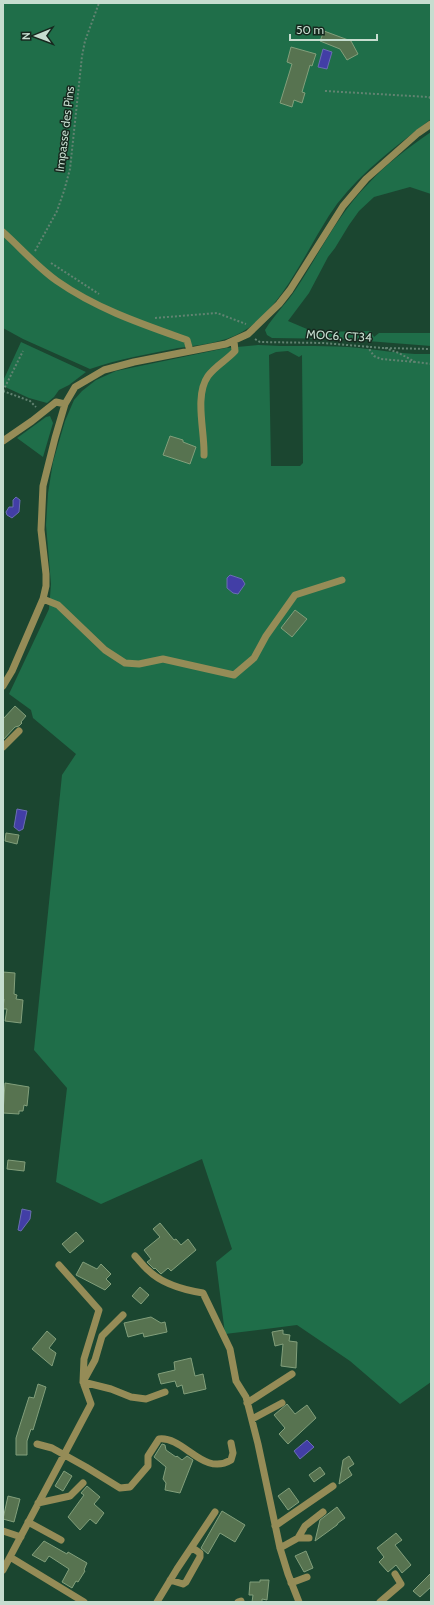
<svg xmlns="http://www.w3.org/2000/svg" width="434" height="1605" font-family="Cabin,sans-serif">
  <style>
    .green { fill: #1f6e49; fill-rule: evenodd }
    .water { fill: #423ea6; stroke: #6a6eb2 }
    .building { fill: #577350; stroke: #829f7b }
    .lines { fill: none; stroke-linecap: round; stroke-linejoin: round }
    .path { stroke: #618371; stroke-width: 2; stroke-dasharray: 2 2; stroke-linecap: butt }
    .minor { stroke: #958c57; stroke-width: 7 }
    .labels { text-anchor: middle; stroke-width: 3; stroke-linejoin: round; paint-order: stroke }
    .street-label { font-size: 12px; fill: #c6ddcf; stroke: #16281e }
  </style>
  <rect width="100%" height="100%" fill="#1b4630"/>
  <path class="green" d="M3,3H431V119C398,145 363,170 337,204C309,242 285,308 242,332C223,343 200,345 178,348C148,354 119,359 90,369L23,339L3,328Z
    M431,132V194L410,187L374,197L359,211L349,225L335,248L328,257L309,293L288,321L314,332L371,331L374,337L379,333H431V346L342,339L272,338L267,335L265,330C274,315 286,304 296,289C319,254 338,214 368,184C386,164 409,147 431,132Z
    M21,342L86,372L69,385L59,390L54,397L47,403L29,398L3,386V381Z
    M258,345C288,347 318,345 348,347C376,349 403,355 431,354V1382L400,1404L350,1361L297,1325L225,1334L216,1262L232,1249L202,1159L101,1204L56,1182L67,1088L34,1050L62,775L76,754L33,718L31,710L9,694L49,609L51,584L46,525L48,493L53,462L65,421L74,400L82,391L96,380L116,371L226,348ZM288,351L299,357L302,355L303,463L300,466H271L269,355L276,352Z
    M50,416L53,423L43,457L17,438L46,417Z"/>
  <path class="water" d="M323,49L332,52L327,69L318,67Z
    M16,497L20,500L19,512L12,518L7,515L6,512L9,507H13V500Z
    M230,575L242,579L245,584L238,594L233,593L227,588V578Z
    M17,809L27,811L23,829L19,831L14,827Z
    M22,1209L31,1211L30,1219L21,1231L18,1230Z
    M307,1440L314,1447L300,1459L294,1451Z"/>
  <path class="building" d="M324,31L351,41L358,54L347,60L340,49L320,41Z
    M291,47L316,54L312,66L310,65L302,92L305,93L302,103L294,100L292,107L280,103L292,64L287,62Z
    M170,436L183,440V442L196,447L190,464L163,455Z
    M295,610L307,619L292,637L281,628Z
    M15,706L26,716L21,722L22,723L19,726L15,727L3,740V719Z
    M6,833L19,835L17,844L5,841Z
    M3,972L15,973L14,994L17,995L16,999L23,1000L21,1023L5,1021L7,1009H3L4,999H3Z
    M5,1083L29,1087L27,1106L24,1105L23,1111H19V1114L3,1113Z
    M8,1160L25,1162L24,1171L7,1169Z
    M160,1223L174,1240L176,1239L181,1245L188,1239L196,1250L171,1271L168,1268L161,1274L155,1268L154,1269L147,1262L151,1259L144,1250L160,1237L153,1229Z
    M76,1232L84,1241L70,1253L62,1244Z
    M83,1262L97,1269L101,1264L111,1274L106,1279L111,1284L105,1290L76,1275Z
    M140,1287L149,1295L141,1304L132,1296Z
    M151,1317L161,1323L165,1322L167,1332L144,1337L143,1333L128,1337L124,1323Z
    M283,1330V1334L290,1335L289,1341L297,1342L296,1368L281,1366L283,1344L275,1346L272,1332Z
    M47,1331L56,1339L49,1348L56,1353L52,1366L32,1349Z
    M191,1358L195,1376L203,1374L206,1389L184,1394L182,1385L177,1387L175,1381L161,1384L158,1374L175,1370L174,1362Z
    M38,1384L46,1387L33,1430L31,1429L27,1441V1455H16V1438L20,1425L29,1397L34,1398Z
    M287,1404L295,1414L307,1405L316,1418L288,1444L279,1434L285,1428L274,1415Z
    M162,1444L165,1445L166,1450L176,1457L177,1456L182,1460L187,1456L193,1460L180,1493L165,1490L166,1483L163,1479L166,1467L154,1457Z
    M349,1456L354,1464L348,1468L352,1475L339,1484L343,1460Z
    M320,1467L325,1474L314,1482L309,1475Z
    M64,1471L72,1476L63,1491L55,1486Z
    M87,1486L100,1497L94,1504L104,1513L96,1524L90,1519L80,1530L68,1517L84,1495L81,1493Z
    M289,1488L299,1502L288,1510L278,1496Z
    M8,1496L20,1499L14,1522L3,1519Z
    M337,1507L345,1518L338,1523L337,1525L315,1541L320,1520Z
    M222,1511L245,1525L235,1542L220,1533L208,1554L201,1548Z
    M396,1533L402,1540L395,1545L411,1565L402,1573L396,1565L388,1572L379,1562L384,1557L377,1548Z
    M44,1541L67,1554L68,1552L87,1563L84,1570L85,1571L78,1582L76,1581L72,1588L62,1582L69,1569L49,1556L45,1562L32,1555Z
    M306,1551L313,1568L304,1572L295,1556Z
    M431,1573V1587L420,1597L413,1591Z
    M260,1580H269L267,1600L262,1599V1602H252L253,1595H249L250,1582H260Z"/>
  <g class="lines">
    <path class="path" d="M325,91L429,97L431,99
      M35,251L57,211L64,191L70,169L82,56L85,41L99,3
      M51,263L99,294
      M155,318L217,313L246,324
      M255,339L260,342L323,343L383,348L431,349
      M367,346L374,356L381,359L415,362
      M385,348L399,353L415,362L431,364
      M3,391L30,401L36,407
      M3,391L23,351"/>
    <path class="minor" d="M3,232C21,248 37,267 57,281C97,309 142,324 187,340L190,351
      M3,441L32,421L56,402L65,404
      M204,455C205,432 194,396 208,376C215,366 227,360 235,351L234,341
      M43,599L58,605L105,650L125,663L139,664L163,659L234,675L254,658L266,636L295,595L342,580
      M3,686L12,671L43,599L46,586V574L41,530L43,486L55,438L65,404L75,387L104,370L134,362L226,344L248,334L279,304L290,290L343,206L366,179L418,133L431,124
      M3,747L19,731
      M135,1256C139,1260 143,1266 148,1270C162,1284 184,1290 203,1293L230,1349L236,1381L246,1397L258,1444L280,1548L288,1574L299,1602
      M84,1380L95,1360L102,1336L123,1315
      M83,1382L111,1389L131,1397L146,1399L165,1392
      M247,1403L292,1374
      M252,1419L282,1403
      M37,1444L52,1448L86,1467L120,1488L130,1487L148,1466V1456L159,1439C184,1436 203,1477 231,1460L233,1453L231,1443
      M38,1503L70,1496L83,1483
      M28,1522L61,1540
      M275,1526L333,1486
      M3,1531L21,1537
      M298,1538H309
      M280,1548L298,1538L305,1526L323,1512
      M10,1557L84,1602
      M3,1570L91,1404L83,1382L84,1359L99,1310L59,1265
      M170,1580L183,1584L186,1582L200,1557V1553L194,1549L190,1550
      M291,1583L307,1577
      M157,1602L177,1569L215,1512
      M238,1602L241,1601
      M380,1602L401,1584L395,1574"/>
  </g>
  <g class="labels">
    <g class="street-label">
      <text transform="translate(65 129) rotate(-83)" y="4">Impasse des Pins</text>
      <text transform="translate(339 336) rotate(3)" y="4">MOC6, CT34</text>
    </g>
  </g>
  <rect width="434" height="1605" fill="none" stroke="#c6ddcf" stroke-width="8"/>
  <g transform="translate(36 36) rotate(269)" stroke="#16281e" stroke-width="3" paint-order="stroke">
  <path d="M0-3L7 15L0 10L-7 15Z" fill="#c6ddcf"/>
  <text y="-6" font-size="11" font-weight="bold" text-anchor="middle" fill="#c6ddcf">N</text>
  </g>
  <path d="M290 34v6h87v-6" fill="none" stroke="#c6ddcf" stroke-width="2"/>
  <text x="296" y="34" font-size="12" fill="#c6ddcf" stroke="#16281e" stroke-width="3" paint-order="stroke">50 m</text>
</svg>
